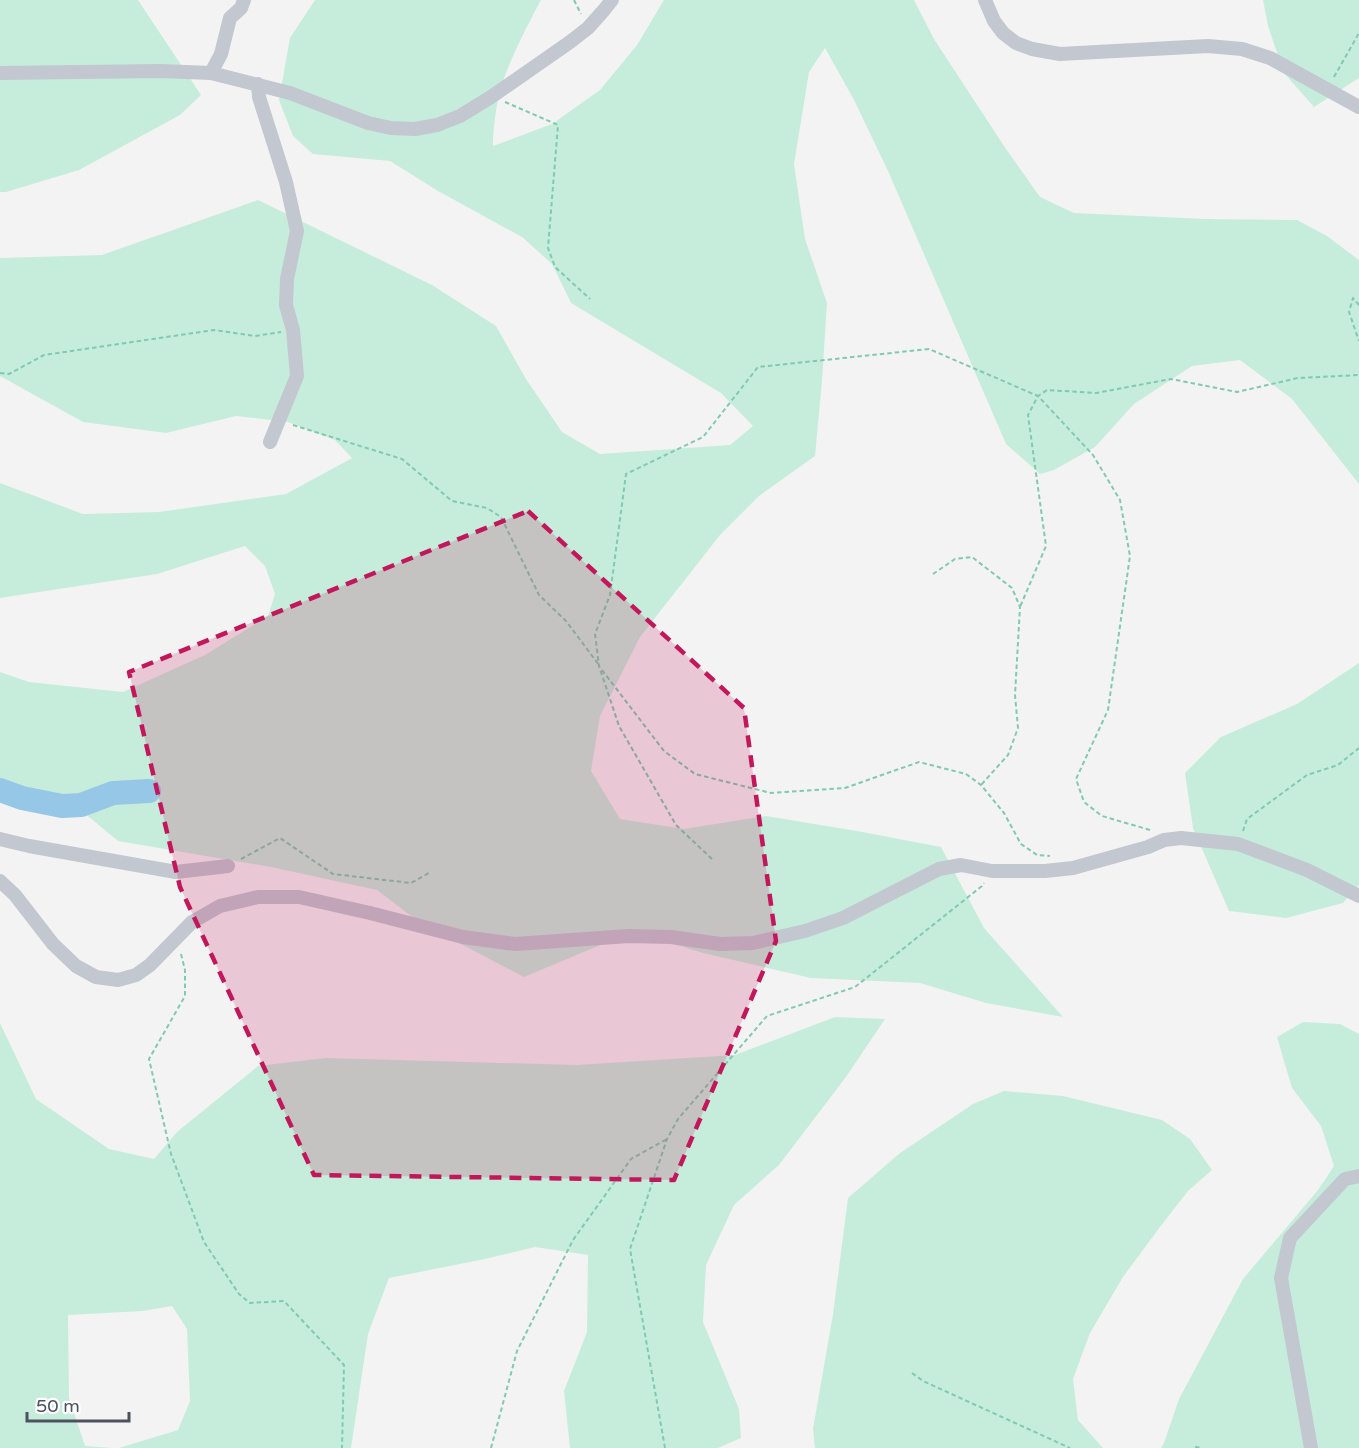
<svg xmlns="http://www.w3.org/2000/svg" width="1359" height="1448" font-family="'Varela Round',sans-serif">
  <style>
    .green { fill: #c6eddc }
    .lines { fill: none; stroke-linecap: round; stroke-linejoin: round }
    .river { stroke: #97c7e6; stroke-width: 24 }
    .path { stroke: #80c9b2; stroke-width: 2; stroke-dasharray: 4.5 3; stroke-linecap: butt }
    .street { stroke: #c2c7d0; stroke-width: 14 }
    .marked { fill: #c2185b; fill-opacity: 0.2; stroke: #c2185b; stroke-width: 4.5; stroke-dasharray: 12 8; stroke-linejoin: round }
  </style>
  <rect width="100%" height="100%" fill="#f4f3f3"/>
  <path class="green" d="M0,0H138L201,95L180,115L79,170L6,192H0Z
    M315,0H541C527,26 513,53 503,81C497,96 493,130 493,146L552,124L600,90L637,45L664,0H914L934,39L1006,149L1040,197L1074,213L1206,219L1297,220L1327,236L1359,260V484L1292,399L1240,360L1192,366L1134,404L1095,447L1054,470L1040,474L1006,444L888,171L854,100L825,48L809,72L794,164L805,239L827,303L822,381L815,456L759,496L720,535L640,637L600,716L591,771L620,819L684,829L766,816L857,831L941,847L984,928L1063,1017L986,1003L920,983L811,978L703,953L654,938L605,943L524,977L419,922L377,890L271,867L118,841L77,807L0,783V672L29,682L123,692L205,655L268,616L275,594L265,566L245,546L157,574L0,598V483L83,514L159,512L286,494L352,458L335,440L288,422L236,416L166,433L83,422L0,376V258L102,255L258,200L432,285L496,326L526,379L562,432L600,454L730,445L753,426L721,393L571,303L552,264L522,237L438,191L390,161L313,154L293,136L279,100L290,38Z
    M1263,0H1359V78L1314,107L1284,73L1268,26Z
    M1359,663V885L1343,903L1286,918L1229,911L1193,828L1185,773L1221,737L1297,704Z
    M835,1017L885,1019L846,1077L779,1165L734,1205L706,1265L703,1322L739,1409L741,1438L718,1448H570L564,1391L587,1332L588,1255L535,1247L480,1260L389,1278L368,1334L351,1448H119L178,1430L190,1401L187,1329L172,1306L143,1311L68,1315L69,1398L85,1446L113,1448H0V1023L36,1099L109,1149L154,1159L177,1132L258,1066L326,1058L577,1065L735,1055Z
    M1303,1022L1340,1024L1359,1034V1448H1161L1164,1443L1179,1399L1243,1279L1318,1190L1334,1166L1321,1126L1292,1088L1277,1037Z
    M1004,1091L1063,1096L1162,1120L1190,1139L1212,1170L1188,1191L1160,1227L1123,1277L1090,1333L1073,1379L1078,1420L1103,1448H815L813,1429L833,1314L848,1198L900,1153L973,1104Z"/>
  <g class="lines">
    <path class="river" d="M0,790L22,798L62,806L81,805L113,793L149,791"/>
    <path class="path" d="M574,0L581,14
      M1334,77L1359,33
      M505,102L558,125L548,248L555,267L590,299
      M1359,305L1353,298L1349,312L1359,341
      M0,373L9,374L44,355L214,330L255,336L281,332
      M293,425L402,459L452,501L487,508L501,517L539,595L566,621L599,665
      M933,574L955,559L972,557L1012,588L1020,607L1015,695L1018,728L1008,755L981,785
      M602,670L664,751L695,774L771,793L845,788L919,762L966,774L981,785L1004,813L1021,844L1037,855L1050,856
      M1150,830L1102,816L1084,802L1076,779L1108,710L1130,556L1120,500L1093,455L1038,396L1047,390L1096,393L1171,379L1237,392L1298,378L1359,375
      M1243,831L1247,819L1307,775L1338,765L1359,748
      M241,859L280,838L333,874L411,883L429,873
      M712,859L676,825L619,726L599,666L595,634L610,595L626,474L703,437L758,367L929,349L1038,396L1028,415L1046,546L1020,607
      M181,954L185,970V996L149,1059L171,1154L204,1242L239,1294L250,1303L284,1301L344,1365L342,1448
      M912,1373L923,1381L1070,1448
      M491,1448L517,1351L573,1240L631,1159L667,1139
      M665,1448L630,1249L667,1139L678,1119L767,1016L855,987L982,886L984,883
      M1196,1448V1447L1202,1448"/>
    <path class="street" d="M985,0L994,21L1003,33L1016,43L1032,49L1060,54L1208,46L1242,49L1270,58L1359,107
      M0,73L160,71L211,73L290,93L368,123L391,128L415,129L437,125L460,116L491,97L570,42L588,28L604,10L612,0
      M211,73L221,54L230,18L241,8L244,0
      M258,84L259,97L286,182L297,231L287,279L286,305L293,330L297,376L270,442
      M0,839L29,846L176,872L228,866
      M0,881L15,895L53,944L76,966L96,977L118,980L136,975L150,965L192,922L220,906L258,897H299L370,913L463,937L515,944L629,936L671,937L720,944L753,943L805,931L843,918L939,869L961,865L992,871H1045L1073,868L1148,847L1164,840L1181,838L1238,844L1307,870L1359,896
      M1311,1448L1281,1278L1290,1238L1345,1179L1359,1176"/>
  </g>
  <path class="marked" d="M528,511L744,708L776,941L674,1180L314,1175L180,887L129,672Z"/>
  <path d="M27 1412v9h102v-9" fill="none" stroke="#4c525f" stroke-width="3"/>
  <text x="36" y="1412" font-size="18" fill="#4c525f" stroke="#ffffff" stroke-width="4.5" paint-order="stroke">50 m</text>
</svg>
